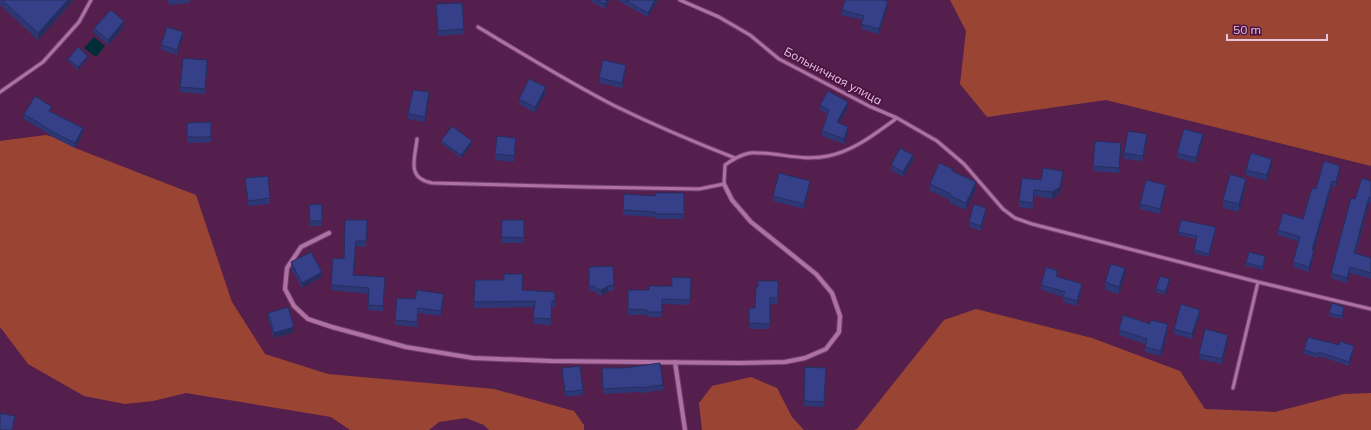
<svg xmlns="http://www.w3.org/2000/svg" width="1371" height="430" font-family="Mulish,sans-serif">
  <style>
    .green { fill: #9a4533 }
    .water { fill: #002d36 }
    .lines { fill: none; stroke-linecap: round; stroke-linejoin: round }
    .lane-casing { stroke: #71406a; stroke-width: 5 }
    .street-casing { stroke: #71406a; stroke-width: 6 }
    .lane { stroke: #af71a3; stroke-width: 3 }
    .street { stroke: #af71a3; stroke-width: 4 }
    .wall { fill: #2e3775 }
    .shaded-wall { fill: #262d5f }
    .building { fill: #364088; stroke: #262d5f }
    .labels { text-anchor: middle; stroke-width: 3.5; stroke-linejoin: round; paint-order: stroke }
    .street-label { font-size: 12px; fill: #e7c5df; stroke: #4a1342 }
  </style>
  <rect width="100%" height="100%" fill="#551f4d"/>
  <path class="green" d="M950,0H1371V166L1106,100L987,117L960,84L966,31Z
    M46,135L53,137L75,148L196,195L232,302L265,354L328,374L494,389L574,411L584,425V430H489L484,425L466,418L439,422L429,430H350L331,417L186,393L153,401L125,404L84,396L28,364L0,327V141Z
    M976,309L1092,338L1180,371L1205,409L1275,412L1344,394L1371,393V430H853L857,429L944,320Z
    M751,377L777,388L792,417L804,430H702L699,403L712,386Z"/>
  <path class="water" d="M94,37L105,46L96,57L84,48Z"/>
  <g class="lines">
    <g class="lane-casing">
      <path id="lane" d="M680,0L719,17L750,35L779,59L869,106L897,118
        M478,27C523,54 568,82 615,106C654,125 694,142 735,158
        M0,92L43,62L79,22L91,0
        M417,139C415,159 406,178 432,183L585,187L699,189L724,184L725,165C732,160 738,156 746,154C751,152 757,153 761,153C784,154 805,161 828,156C854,151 876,133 897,118L937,141L964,164L1003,209L1015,218L1032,224L1258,282L1371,309
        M1233,388L1258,282"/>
    </g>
    <g class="street-casing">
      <path id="street" d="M329,233L301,247L287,268L285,289L294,306L308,319L332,327L406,347L473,358L551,361L739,363L785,362L805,358L826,349L839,332L840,316L832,293L816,274L751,222L732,200L724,184
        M675,362L685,430"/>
    </g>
    <use href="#lane" class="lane"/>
    <use href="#street" class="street"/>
  </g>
  <path class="wall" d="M0,0H74L38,40L0,5Z
    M168,0H190V3L169,5Z
    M592,0H609L605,9L592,2Z
    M617,0H658L648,17Z
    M436,4L464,29V34L438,36Z
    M888,6L879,34L861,29V24L862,20L842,15V10Z
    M124,27L108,45L94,33V28Z
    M183,37L177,55L161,50V45Z
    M88,58L78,70L68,61V59Z
    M207,65L205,94L180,92V87Z
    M626,70L622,88L599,83V78Z
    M546,92L535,113L519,104V99Z
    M429,98L425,122L408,119V114Z
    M820,105L848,107L839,123L848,132L844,144L822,136V131L828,114L820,110Z
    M52,112L83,133L75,148L53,137L24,119V114Z
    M211,122V142L187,143V123Z
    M1147,139L1143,161L1124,159V153Z
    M1203,139L1196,163L1177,158V153Z
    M441,141L472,144L461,158L441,143Z
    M516,143L514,162L495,160V154Z
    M1121,149L1119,173L1093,171V166Z
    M913,161L903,177L891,170V165Z
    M1272,164L1267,181L1246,175V170Z
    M1340,171L1336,187L1332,186L1314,251V256L1309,272L1293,267V262L1299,242L1278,235V230L1303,219L1316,189Z
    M953,172L976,189L966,210L950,203V200L930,191V184Z
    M1063,177L1060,193L1052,199L1034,196L1033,209L1019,207V201L1041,180Z
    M245,178L270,198V204L248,206Z
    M1371,181V203H1369L1356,254L1371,258V279L1350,273L1347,283L1331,278V273L1355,199Z
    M810,186L804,209L773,201V196Z
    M1246,186L1239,212L1223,208V200Z
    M1166,190L1160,214L1140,209V204Z
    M684,193V219H655V217L623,215V210L655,196Z
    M322,204V226H310L309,205Z
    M986,214L981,231L969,227V222Z
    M367,220L366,247L356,246L354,275L385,283L383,311L368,310L369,294L331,290V285L344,259Z
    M502,220H524V243H501Z
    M1216,229L1209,257L1194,253V250L1197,239L1178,235V232Z
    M1265,259L1263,270L1246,266V263Z
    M291,262L322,277L302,288L291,268Z
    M613,266L614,291H608L601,296L598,294L594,291H589V267Z
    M1058,276V277L1082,289L1077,306L1063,302V297L1041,290V285Z
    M1125,276L1119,294L1105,290V282Z
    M691,278L690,305L662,304V317H647V315H628V290H649L672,286Z
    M475,280L522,290L555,292V307H552L551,325L533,324L534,307L474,308Z
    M778,281V304H770V329H749V308H755L758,287Z
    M1170,282L1165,295L1156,292V289Z
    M415,299H444L441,316L418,313L417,327L395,325V320Z
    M1344,309L1342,319L1329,316V313Z
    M268,313L294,332L274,338L268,318Z
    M1200,315L1192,339L1174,334V329Z
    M1168,329L1161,356L1145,352V344L1119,335V330Z
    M1228,340L1222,364L1199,359V354Z
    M1304,350H1354L1349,366L1319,356L1318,358L1304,354Z
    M805,367L826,368L824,407L804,406Z
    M562,368L583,390V395L565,397L562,374Z
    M602,368L663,385V390L640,393V392L603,394Z"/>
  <path class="shaded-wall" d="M68,0H74L38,40V33Z
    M607,0H609L605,9V4Z
    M655,0H658L648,17V13Z
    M888,1V6L879,34V29Z
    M124,21V27L108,45V40Z
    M183,32V37L177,55V50Z
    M88,56V58L78,70V67Z
    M207,60V65L205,94V89Z
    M626,65V70L622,88V83Z
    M546,87V92L535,113V107Z
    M429,92V98L425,122V117Z
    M848,102V107L837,128V122Z
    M848,127V132L844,144V139Z
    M83,128V133L75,148V143Z
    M1147,134V139L1143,161V156Z
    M1203,134V139L1196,163V158Z
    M472,141V144L461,158V155Z
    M913,155V161L903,177V172Z
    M1272,159V164L1267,181V175Z
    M1340,166V171L1336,187V182Z
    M1063,171V177L1060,193L1052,199V192Z
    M1246,179V186L1239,212V204Z
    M810,181V186L804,209V204Z
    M1332,181V186L1314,251V256L1309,272V267L1312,250Z
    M976,182V189L966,210V203Z
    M1166,185V190L1160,214V209Z
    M1034,190V196L1033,209V203Z
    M1369,197V203L1354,258V253Z
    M986,208V214L981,231V226Z
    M1216,227V229L1209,257V254Z
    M356,241V246L353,280V275Z
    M1350,267V273L1347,283V278Z
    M1125,268V276L1119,294V287Z
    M322,272V277L302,288V283Z
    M1170,279V282L1165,295V292Z
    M1082,284V289L1077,306V301Z
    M608,286V291L601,296V290Z
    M444,294V299L441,316V311Z
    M1200,310V315L1192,339V334Z
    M1168,324V329L1161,356V351Z
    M294,327V332L274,338V333Z
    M1228,335V340L1222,364V359Z
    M1354,346V350L1349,366V362Z"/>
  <path class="building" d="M2,0H68L38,33Z
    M596,0H607L605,4Z
    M625,0H655L648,13Z
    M845,0H884L888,1L879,29L861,24L864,16L842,10Z
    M462,3L464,29L438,31L436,4Z
    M111,10L124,21L108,40L94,28Z
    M167,27L183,32L177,50L161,45Z
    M78,47L88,56L78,67L68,59Z
    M183,58L207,60L205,89L180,87Z
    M603,60L626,65L622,83L599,78Z
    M529,79L546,87L535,107L519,99Z
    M413,90L429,92L425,117L408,114Z
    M828,91L848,102L837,122L848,127L844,139L822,131L829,110L820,105Z
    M35,96L52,107L49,111L83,128L75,143L53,132L24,114Z
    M211,122V137H187V123Z
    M452,126L472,141L461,155L441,141Z
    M1184,129L1203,134L1196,158L1177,153Z
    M1128,131L1147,134L1143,156L1124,153Z
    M497,136L516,138L514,156L495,154Z
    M1095,141L1121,143L1119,168L1093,166Z
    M900,148L913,155L903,172L891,165Z
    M1251,153L1272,159L1267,175L1246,170Z
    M1324,161L1340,166L1336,182L1332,181L1312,250L1314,251L1309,267L1293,262L1300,237L1278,230L1283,213L1303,219L1312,188L1316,189Z
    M939,163L953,169L952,171L976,182L966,203L950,196L951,194L930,184Z
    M1043,168L1063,171L1060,187L1052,192L1034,190L1033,203L1019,201L1022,178L1041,180Z
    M779,173L810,181L804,204L773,196Z
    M1230,174L1246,179L1239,204L1223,200Z
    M268,176L270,198L248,201L245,178Z
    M1362,178L1371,181V198L1369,197L1354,253L1371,258V273L1350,267L1347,278L1331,273L1351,198L1355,199Z
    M1146,180L1166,185L1160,209L1140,204Z
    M655,193H684V214H655V212L623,210L624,194L655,196Z
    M322,204V221H310L309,205Z
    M974,204L986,208L981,226L969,222Z
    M345,220H367L366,241H356L353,275L385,277L383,306L368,305L369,288L331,285L333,258L344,259Z
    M502,220H524V238L501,237Z
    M1181,220L1216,227L1209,254L1194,250L1197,236L1178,232Z
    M311,252L322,272L302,283L291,262Z
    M1249,252L1265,256L1263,267L1246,263Z
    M1111,264L1125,268L1119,287L1105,282Z
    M613,266L614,285L608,286L601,290L598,289L594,286H589V267Z
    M1046,267L1058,271L1056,276L1082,284L1077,301L1063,297L1065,292L1041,285Z
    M504,274H523L522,290L555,292V301H552L551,319L533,318L535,301L474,302L475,280H504Z
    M1160,276L1170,279L1165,292L1156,289Z
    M672,277L691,278L690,300L662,299V312H647V310L628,309V290H649V286H672Z
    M758,281H778V298H770V324L749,323V308H755L756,287H758Z
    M417,290L444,294L441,311L418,308L417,322L395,320L397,298L415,299Z
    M1332,303L1344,307L1342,316L1329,313Z
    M1181,304L1200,310L1192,334L1174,329Z
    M288,307L294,327L274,333L268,313Z
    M1123,315L1150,324L1151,320L1168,324L1161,351L1145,347L1147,339L1119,330Z
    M1205,329L1228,335L1222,359L1199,354Z
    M1308,337L1339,345L1340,341L1354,346L1349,362L1319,352L1318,354L1304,350Z
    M660,363L663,385L640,388V387L603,389L602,368H624Z
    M580,366L583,390L565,392L562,368Z
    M805,367L826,368L824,402L804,401Z
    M0,413L15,416L12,430H0Z"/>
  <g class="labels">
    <g class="street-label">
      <text transform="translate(833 76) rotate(28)" y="4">Больничная улица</text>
    </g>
  </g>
  <path d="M1227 34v6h100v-6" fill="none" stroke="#e7c5df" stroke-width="2"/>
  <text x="1233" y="34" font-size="12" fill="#e7c5df" stroke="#4a1342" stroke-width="3" paint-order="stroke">50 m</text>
</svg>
